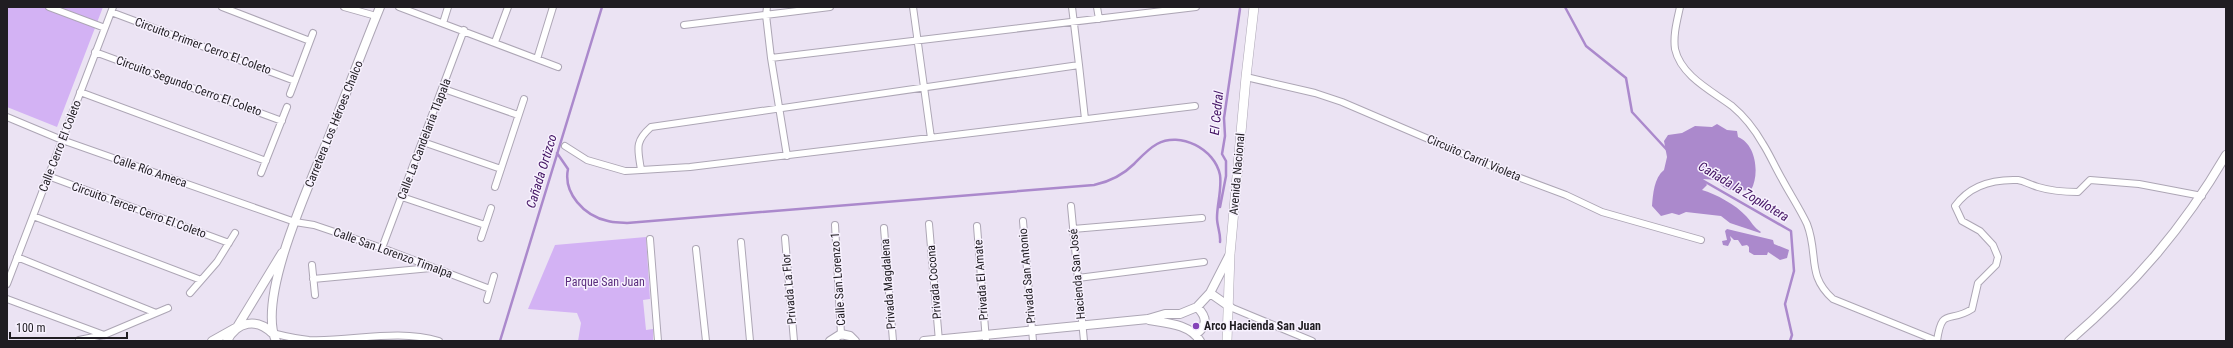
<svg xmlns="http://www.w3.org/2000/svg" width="2233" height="348" font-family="'Roboto Condensed',sans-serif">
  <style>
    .green { fill: #d3b2f4 }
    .water { fill: #ab89cc }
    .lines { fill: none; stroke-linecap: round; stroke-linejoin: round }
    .stream { stroke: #ab89cc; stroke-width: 2.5 }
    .minor-casing { stroke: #ada6b5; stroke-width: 8 }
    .tertiary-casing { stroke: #ada6b5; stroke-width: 10 }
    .secondary-casing { stroke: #ada6b5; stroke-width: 10 }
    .minor { stroke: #fff; stroke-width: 6 }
    .tertiary { stroke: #fff; stroke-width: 8 }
    .secondary { stroke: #fff; stroke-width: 9 }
    .poi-dot { fill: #8543b8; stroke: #f7f1fe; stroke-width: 1.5 }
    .labels { text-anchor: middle; stroke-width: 3; stroke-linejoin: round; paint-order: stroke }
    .street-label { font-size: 12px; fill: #201d22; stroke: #f7f1fe }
    .park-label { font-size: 12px; fill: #5b2e7e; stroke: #f7f1fe }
    .poi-label { font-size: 12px; font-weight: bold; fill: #201d22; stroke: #f7f1fe; text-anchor: start }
    .water-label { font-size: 13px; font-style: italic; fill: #421262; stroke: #f7f1fe }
  </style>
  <rect width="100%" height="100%" fill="#ebe3f3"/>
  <path class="green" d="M7,7H103L57,127L7,107Z
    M646,237L650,299L643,300L646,330L653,329V341H578L581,323L577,313L528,309L555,245Z"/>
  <path class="water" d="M1717,124L1727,130L1737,131L1738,137C1756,144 1760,174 1751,190C1738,190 1724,193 1717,180L1703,179L1707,185L1702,190C1716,194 1736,205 1746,216C1751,221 1754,228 1761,232L1760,233L1730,223L1721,216L1686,212L1679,215L1672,213L1661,216L1652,206C1653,194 1654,178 1664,170L1667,157L1664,141L1668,135L1682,133L1695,126L1712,127Z
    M1727,229L1773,240L1774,244L1789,250L1787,258L1780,260L1768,252L1767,255H1754L1749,252V247L1747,245L1742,246L1738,240H1734L1730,236L1731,240L1728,246L1723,245L1722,241L1727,240L1725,231Z"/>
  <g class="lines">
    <path class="stream" d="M1565,7L1586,46L1626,78L1632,112L1668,151
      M557,153L568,169C563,193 584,216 608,221C614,223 621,222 627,223L1094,185C1108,182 1123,175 1134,164C1141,157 1148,149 1157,144C1180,131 1215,149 1220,175C1222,189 1217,204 1217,218C1217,226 1221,234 1220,242
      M1702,180L1791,231L1794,271L1785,304L1792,335L1790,341
      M1220,207L1226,176V161L1222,154L1225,136L1224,118L1240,9
      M500,341L602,7"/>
    <g class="minor-casing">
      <path id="minor" d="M49,7L105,28
        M222,7L310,41
        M344,7L376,16
        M399,7L558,67
        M767,7L766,15L771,58L787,156
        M913,7L931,138
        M1072,7L1079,65
        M1097,7L1099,19
        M1680,7C1677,21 1673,35 1675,49C1681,76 1712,91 1732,106C1744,116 1755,130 1763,144C1770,155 1775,167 1782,179C1790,194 1800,209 1807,224C1819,255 1806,275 1833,299L1937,341
        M111,12L295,81
        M443,23L448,7
        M684,25L830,7
        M495,42L508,7
        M95,52L282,121
        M771,58L1196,7
        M537,59L553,7
        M1246,77L1315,93L1342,102L1515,176L1566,195L1602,212L1701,240
        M444,89L518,115
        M80,92L266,161
        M290,94L313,33
        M7,117L62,140L295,222L314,225L382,248L490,289
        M423,142L501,169
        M565,146L587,160L625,171L690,167L1195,106
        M641,170C638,149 634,142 651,127L1079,65L1085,119
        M261,173L287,107
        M48,176L229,243
        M495,187L524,99
        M402,197L485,225
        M1071,206L1084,341
        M33,216L201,280
        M1023,221L1033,341
        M929,224L939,341
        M835,225L841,334
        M977,226L986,341
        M884,228L893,341
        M1073,229L1202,218
        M481,238L491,208
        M785,238L794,341
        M650,239L658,341
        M741,242L750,341
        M382,248L464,30
        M696,249L706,341
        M17,257L156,313
        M312,265L315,295
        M1078,278L1204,262
        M313,279L431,268
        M7,284L113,7
        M190,293L217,262L235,233
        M7,299L104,335
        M487,300L494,276
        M1230,307L1312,341
        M272,333C284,336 297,339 309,340C352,342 396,328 439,341
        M79,340L104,335L168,308
        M1937,341C1942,306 1949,324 1972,309L1978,283L1996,265L1998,257L1993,245L1980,231L1962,221L1955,206C1970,185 1992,179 2018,180C2024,181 2031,185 2038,187C2051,191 2064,192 2078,192L2090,180L2139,184L2202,196"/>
    </g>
    <g class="tertiary-casing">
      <path id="tertiary" d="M1210,293L1230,307
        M1149,320C1166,323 1190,324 1200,341
        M1196,334C1208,325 1207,317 1197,307
        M212,341L237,327L282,253
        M227,341C237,321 257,318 272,333
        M276,341C256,297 312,179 330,134C347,91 363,49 380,7
        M830,341L841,334L850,336L855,341
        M924,341L1148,319L1165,314H1180L1197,307L1210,293L1230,254
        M2069,341C2135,284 2182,230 2226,155"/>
    </g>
    <g class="secondary-casing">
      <path id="secondary" d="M1227,341L1230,254L1246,77L1254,7"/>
    </g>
    <use href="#minor" class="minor"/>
    <use href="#tertiary" class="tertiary"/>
    <use href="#secondary" class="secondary"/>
  </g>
  <circle class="poi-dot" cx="1196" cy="326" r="4"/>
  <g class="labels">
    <g class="street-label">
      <text transform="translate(203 46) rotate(20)" y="4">Circuito Primer Cerro El Coleto</text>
      <text transform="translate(189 86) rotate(20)" y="4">Circuito Segundo Cerro El Coleto</text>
      <text transform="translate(334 124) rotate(-68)" y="4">Carretera Los Héroes Chalco</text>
      <text transform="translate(424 139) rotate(-69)" y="4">Calle La Candelaria Tlapala</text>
      <text transform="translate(60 146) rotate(-69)" y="4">Calle Cerro El Coleto</text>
      <text transform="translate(1474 158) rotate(23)" y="4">Circuito Carril Violeta</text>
      <text transform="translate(150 171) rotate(19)" y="4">Calle Río Ameca</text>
      <text transform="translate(1237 174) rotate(-85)" y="4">Avenida Nacional</text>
      <text transform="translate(139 210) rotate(20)" y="4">Circuito Tercer Cerro El Coleto</text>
      <text transform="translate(393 253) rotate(20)" y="4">Calle San Lorenzo Timalpa</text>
      <text transform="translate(1077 274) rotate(-95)" y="4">Hacienda San José</text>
      <text transform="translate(1027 276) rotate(-95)" y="4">Privada San Antonio</text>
      <text transform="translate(838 279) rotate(-94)" y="4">Calle San Lorenzo 1</text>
      <text transform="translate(981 280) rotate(-94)" y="4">Privada El Amate</text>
      <text transform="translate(934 282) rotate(-95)" y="4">Privada Cocona</text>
      <text transform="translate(888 284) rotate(-94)" y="4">Privada Magdalena</text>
      <text transform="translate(789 289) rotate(-95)" y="4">Privada La Flor</text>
    </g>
    <g class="park-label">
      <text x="605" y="286">Parque San Juan</text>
    </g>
    <g class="poi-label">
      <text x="1204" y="330">Arco Hacienda San Juan</text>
    </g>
    <g class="water-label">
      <text transform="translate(1216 113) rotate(-84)" y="5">El Cedral</text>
      <text transform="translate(541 171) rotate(-73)" y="5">Cañada Ortizco</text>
      <text transform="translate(1744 191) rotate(31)" y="5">Cañada la Zopilotera</text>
    </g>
  </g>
  <rect width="2233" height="348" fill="none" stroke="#201d22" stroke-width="16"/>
  <path d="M10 332v6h117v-6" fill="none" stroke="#201d22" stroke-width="2"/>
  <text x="16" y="332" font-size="12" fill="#201d22" stroke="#f7f1fe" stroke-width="3" paint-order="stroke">100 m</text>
</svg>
